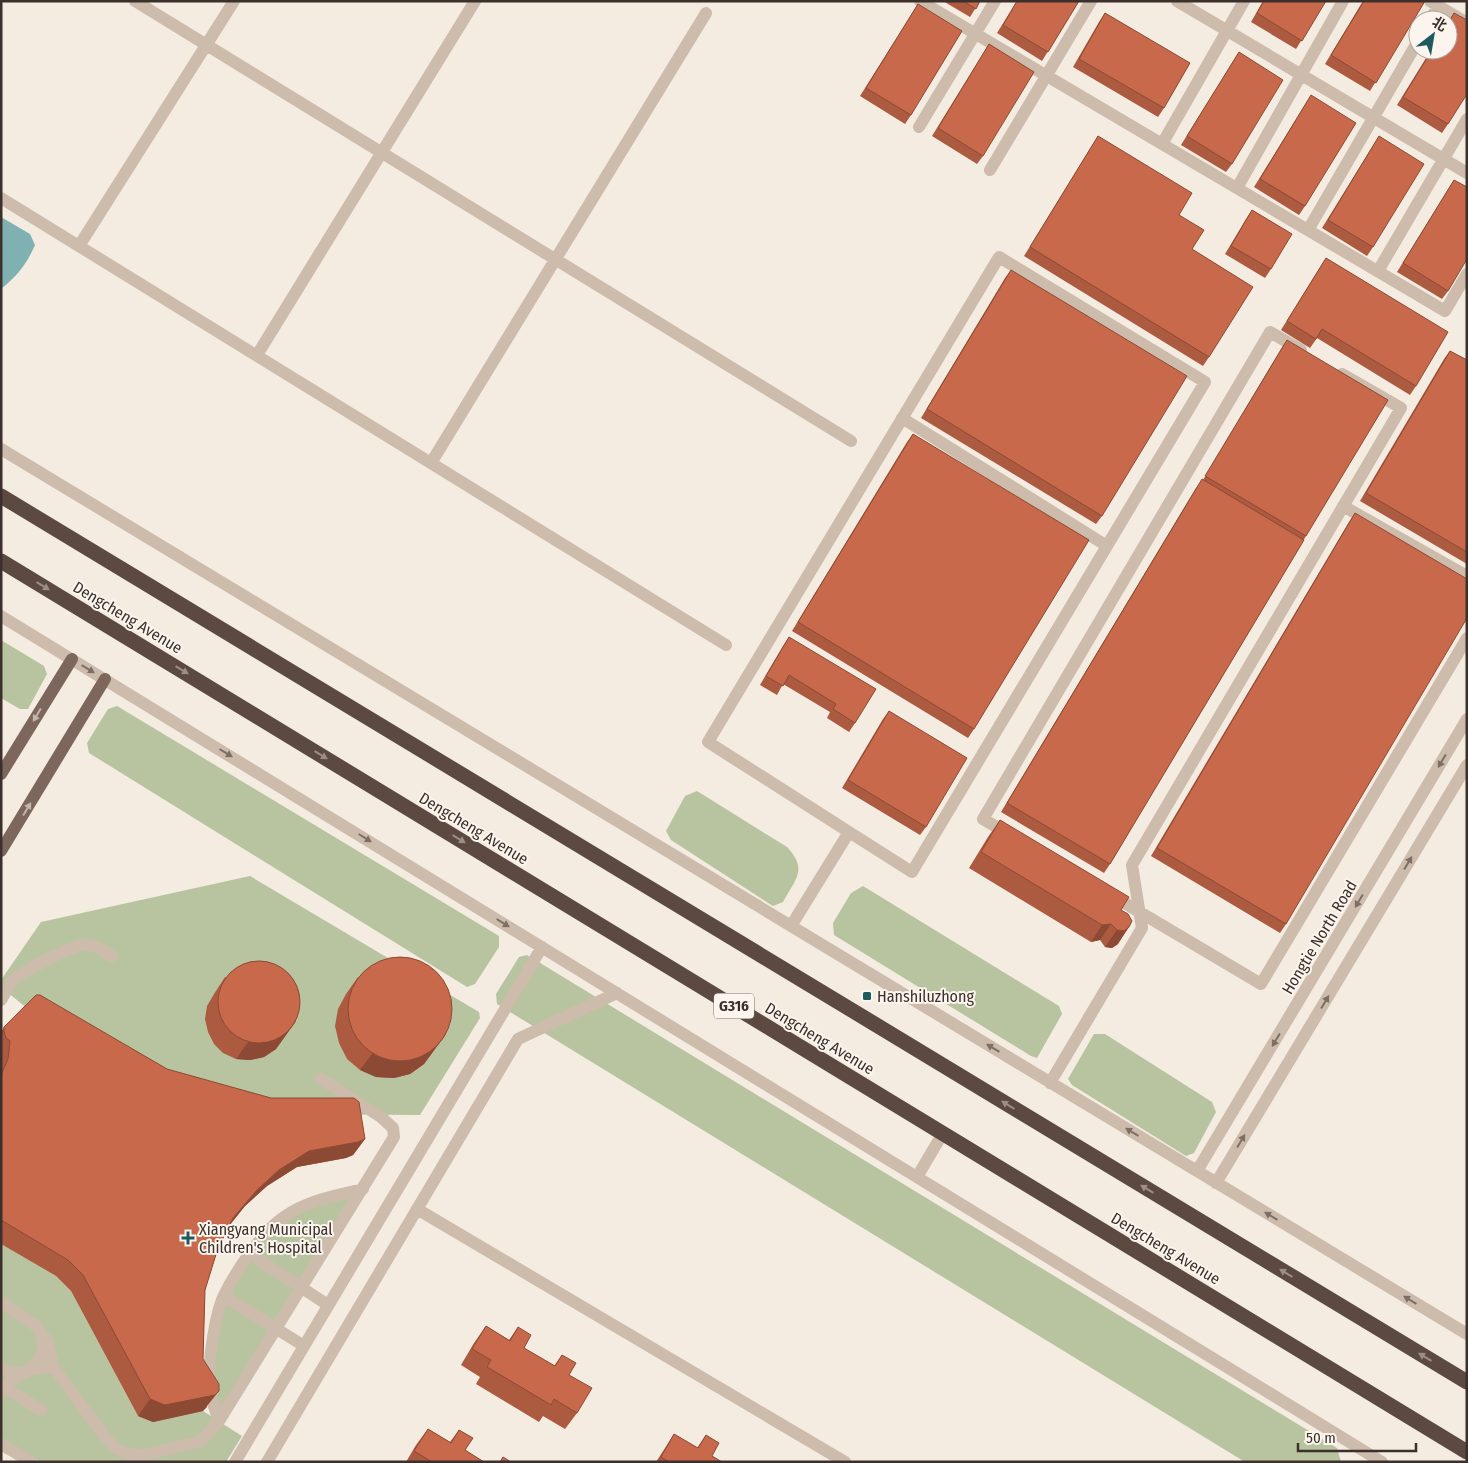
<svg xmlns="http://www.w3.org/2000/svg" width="1468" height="1463" font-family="'Fira Sans Condensed','Noto Sans SC',sans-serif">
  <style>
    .green { fill: #b8c4a0 }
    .water { fill: #7fb0b2 }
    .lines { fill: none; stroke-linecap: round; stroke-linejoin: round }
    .minor { stroke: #cdbbac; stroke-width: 12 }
    .major { stroke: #7d675c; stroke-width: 12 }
    .highway { stroke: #5c4a42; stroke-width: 15 }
    .wall { fill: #ac5a40 }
    .shaded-wall { fill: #8c4a34 }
    .building { fill: #c8694b; stroke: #8c4a34 }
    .oneway { fill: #9c8e87 }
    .oneway2 { fill: #7d6f65 }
    .oneway3 { fill: #c2b5ac }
    .poi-dot { fill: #1f5a5e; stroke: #fbf5ee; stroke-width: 2 }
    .labels { text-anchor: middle; stroke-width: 4; stroke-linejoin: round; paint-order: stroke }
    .shield { fill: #fbf5ee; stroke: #756b66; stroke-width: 1 }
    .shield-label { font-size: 15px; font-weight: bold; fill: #3b302b }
    .street-label { font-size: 16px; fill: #3b302b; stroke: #fbf5ee }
    .poi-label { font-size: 16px; fill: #3b302b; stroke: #fbf5ee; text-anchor: start }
  </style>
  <rect width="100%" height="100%" fill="#f4ebe1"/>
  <path class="green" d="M1,640L44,666L47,674L28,709H20L1,698Z
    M117,706L499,936V947L475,984L467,987L89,753L87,743L108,709Z
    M697,791L787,847C808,870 796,878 783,902L773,906L671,840L666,831L685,796Z
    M250,876L479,1012L480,1018L420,1115L259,1114L34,1014L1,987V980L41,922Z
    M863,886L1059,1006L1062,1014L1037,1058L1031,1056L834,935L833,923L851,893Z
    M527,955L1337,1448L1341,1462H1245L497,1004L496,994L519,957Z
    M1094,1034H1105L1212,1102L1216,1112L1194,1153L1186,1156L1072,1085L1068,1079Z
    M363,1189L220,1422L242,1436L226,1462H40L1,1438V1244L56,1276L71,1291L138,1416L151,1421L203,1411L219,1421L210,1392L224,1296L283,1217Z"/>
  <path class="water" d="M1,217L30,234L35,245C26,265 18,275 1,289Z"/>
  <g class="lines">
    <path class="minor" d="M135,1L851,441
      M920,1L1445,311L1467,274
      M1177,1L1467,173
      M1430,1L1467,23
      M1430,20L1438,6
      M919,127L995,1
      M1162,144L1244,1
      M990,170L1091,1
      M1237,188L1343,1
      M1,198L726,645
      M1308,230L1418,41
      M79,246L234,1
      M1378,271L1467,119
      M257,355L475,1
      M902,418L1107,546
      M1,449L1467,1334
      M431,463L706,13
      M1343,506L1467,576
      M1,616L1382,1462
      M1010,835L983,819L1270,332L1301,350
      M1111,895L1261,984L1467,638
      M791,926L849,832L912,872L1205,382L999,257L708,742L849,832
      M1,1000C5,994 8,986 13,980C21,972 72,946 83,945C94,943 103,951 112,956
      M1050,1083L1142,928L1132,865L1401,408L1342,374
      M1197,1171L1467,719
      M917,1177L943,1133
      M1216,1183L1467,765
      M417,1209L845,1462
      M250,1254L328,1305
      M224,1296L304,1346
      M1,1302L36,1326L48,1342L54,1368
      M1,1369L22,1374C37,1363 46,1359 42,1338
      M1,1385L41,1410
      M1,1392C11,1375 36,1365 54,1368L105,1437L117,1449L128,1454L144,1455L201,1441L219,1421L394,1137L393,1128L381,1117L321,1079
      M219,1421C216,1412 212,1402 210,1392C206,1372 215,1314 224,1295C236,1271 262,1232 284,1217C308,1200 335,1196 363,1189
      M1,1444L31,1462
      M235,1462L542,947
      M267,1462L518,1039L617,993"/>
    <path class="major" d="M1,774L72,659
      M1,851L105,679"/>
    <path class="highway" d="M1,496L1467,1382
      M1,561L1467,1452"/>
  </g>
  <path class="wall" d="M943,1H980L970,17Z
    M1017,1H1079L1042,61L997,33Z
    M1263,1H1326L1296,49L1251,22Z
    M1363,1H1425L1370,91L1325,64Z
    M918,4L911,115L905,124L860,96Z
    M1105,13L1164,108L1158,117L1073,67L1099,22Z
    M1454,13L1448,124L1442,133L1397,105L1431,50H1448V22Z
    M989,44L983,156L977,164L932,136Z
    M1239,52L1232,164L1226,172L1181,145Z
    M1311,95L1305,206L1299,215L1254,187Z
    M1098,136L1179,215L1192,249L1209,357L1203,366L1024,256Z
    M1379,136L1373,247L1367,256L1322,228Z
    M1454,180L1448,291L1442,299L1397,272Z
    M1252,210L1271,269L1265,278L1225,254L1246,219Z
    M1326,258L1416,386L1410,395L1317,338L1310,348L1281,330Z
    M1011,270L1102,516L1096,524L921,418L1005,278Z
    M1287,340L1306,536L1110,864L1104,873L1001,812L1196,488L1203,480L1281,349Z
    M1450,351L1467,360V564L1360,501L1444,359Z
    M913,434L974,729L968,738L792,631L907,442Z
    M1355,513L1286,924L1280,933L1151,856L1349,522Z
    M789,637L855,723L849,732L827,718L830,712L783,684L777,695L760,685L783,646Z
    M889,711L926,827L920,835L842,788L883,719Z
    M1000,820L1121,910L1118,944L1112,948L1105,947L1100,940L1091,942L969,868L988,837Z
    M225,977L296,1021L276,1049L264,1057L250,1060L236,1059L223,1053L214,1044L208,1032L205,1019L207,1006L214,994Z
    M358,977L446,1034L424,1064L410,1074L394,1078L376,1077L360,1070L347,1059L339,1043L335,1026L338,1009L346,994Z
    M4,1027L167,1069L365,1139L353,1155L346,1158L297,1167L267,1186L245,1206L230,1225L218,1248L205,1290L203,1359L207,1407L203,1411L153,1422L138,1416L71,1291L56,1276L1,1244V1032Z
    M486,1326L509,1340L518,1327L524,1348L554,1366L562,1355L569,1375L577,1413L565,1429L543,1416L539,1422L476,1384L480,1377L461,1365L474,1343Z
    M428,1429L450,1442L459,1430L465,1450L484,1462H406L416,1445Z
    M674,1434L697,1448L706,1435L712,1456L722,1462H656Z"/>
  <path class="shaded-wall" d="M1111,924L1100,940L1091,942L1102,925Z
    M1129,927L1118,944L1112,948L1105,947L1117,930Z
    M296,1021L276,1049L264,1057L250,1060L236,1059L248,1042Z
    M446,1034L424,1064L410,1074L394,1078L376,1077L360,1070L372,1054Z
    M365,1139L353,1155L346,1158L297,1167L267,1186L245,1206L221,1235L233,1218L257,1190L279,1170L309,1151Z
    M219,1391L203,1411L153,1422L138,1416L150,1399Z"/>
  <path class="building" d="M963,1H980L976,9Z
    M1017,1H1079L1048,52L1003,25Z
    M1264,1H1326L1302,41L1257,13Z
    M1364,1H1425L1376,83L1331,55Z
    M918,4L962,31L911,115L866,88Z
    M1105,13L1190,63L1164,108L1079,59Z
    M1454,13L1467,20V94L1448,124L1403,97L1432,50H1448V24Z
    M989,44L1034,72L983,156L938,128Z
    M1239,52L1283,80L1232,164L1187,136Z
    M1311,95L1356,123L1305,206L1260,179Z
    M1098,136L1192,193L1179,215L1204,230L1192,249L1253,287L1209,357L1030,247Z
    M1379,136L1424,164L1373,247L1328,220Z
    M1454,180L1467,187V259L1448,291L1403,263Z
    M1252,210L1292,234L1271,269L1231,246Z
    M1326,258L1448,332L1416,386L1322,329L1316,339L1287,321Z
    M1011,270L1187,376L1102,516L927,409Z
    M1287,340L1388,400L1306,536L1205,476Z
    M1450,351L1467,360V552L1366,493Z
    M913,434L1089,540L974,729L798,622Z
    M1202,479L1304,540L1110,864L1007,803Z
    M1355,513L1467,579V618L1286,924L1157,848Z
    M789,637L876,689L855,723L833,709L836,704L789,675L783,686L766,676Z
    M889,711L967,758L926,827L848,780Z
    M1000,820L1129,897L1121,910L1128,914L1132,921L1129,927L1124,931L1117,930L1111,924L1102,925L981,852Z
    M348 1009a52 52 0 1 1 104 0a52 52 0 1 1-104 0Z
    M218 1002a41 41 0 1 1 82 0a41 41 0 1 1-82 0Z
    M36,995H40L167,1069L271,1098H354L359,1102L365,1139L358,1142L309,1151L279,1170L257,1190L233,1218L218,1248L205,1290L203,1359L219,1384V1391L215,1395L165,1405L150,1399L83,1275L68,1260L1,1220V1075L8,1059L10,1041L6,1038L4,1032V1027Z
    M486,1326L510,1341L518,1327L531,1335L524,1348L555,1366L562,1355L576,1363L569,1375L592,1388L577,1413L554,1399L551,1405L487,1367L491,1360L472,1349Z
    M428,1429L451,1443L459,1430L473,1438L465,1450L484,1462H432L414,1451Z
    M674,1434L698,1448L706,1435L719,1443L712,1456L722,1462H669L661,1457Z
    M503,1457L511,1462H500Z"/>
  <defs><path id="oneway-solid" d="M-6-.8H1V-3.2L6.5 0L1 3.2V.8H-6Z" transform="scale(1.25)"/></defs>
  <g class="oneway">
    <use href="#oneway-solid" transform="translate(43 586) rotate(31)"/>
    <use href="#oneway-solid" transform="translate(182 670) rotate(31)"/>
    <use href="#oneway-solid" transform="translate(321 755) rotate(31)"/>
    <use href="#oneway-solid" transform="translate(459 839) rotate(31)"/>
    <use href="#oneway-solid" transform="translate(1008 1105) rotate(-149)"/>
    <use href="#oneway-solid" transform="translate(1147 1189) rotate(-149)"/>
    <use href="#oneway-solid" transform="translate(1286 1273) rotate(-149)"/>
    <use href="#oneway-solid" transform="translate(1425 1357) rotate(-149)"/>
  </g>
  <g class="oneway2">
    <use href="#oneway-solid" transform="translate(88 669) rotate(31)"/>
    <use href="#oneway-solid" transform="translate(226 753) rotate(31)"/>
    <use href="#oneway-solid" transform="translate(1442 761) rotate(121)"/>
    <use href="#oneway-solid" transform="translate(365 838) rotate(32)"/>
    <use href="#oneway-solid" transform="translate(1408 863) rotate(-59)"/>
    <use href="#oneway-solid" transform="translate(1359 901) rotate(121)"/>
    <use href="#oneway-solid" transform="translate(503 923) rotate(32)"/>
    <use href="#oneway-solid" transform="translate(1325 1002) rotate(-59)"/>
    <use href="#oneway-solid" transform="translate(1276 1040) rotate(121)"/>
    <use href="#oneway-solid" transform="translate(993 1048) rotate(-149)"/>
    <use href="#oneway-solid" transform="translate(1132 1132) rotate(-149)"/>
    <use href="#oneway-solid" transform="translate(1241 1141) rotate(-59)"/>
    <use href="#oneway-solid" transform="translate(1271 1216) rotate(-149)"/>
    <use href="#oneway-solid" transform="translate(1410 1300) rotate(-149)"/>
  </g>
  <g class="oneway3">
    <use href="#oneway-solid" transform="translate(37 715) rotate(121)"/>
    <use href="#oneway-solid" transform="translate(27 809) rotate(-59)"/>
  </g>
  <g class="poi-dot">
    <rect x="862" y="991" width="10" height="10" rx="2.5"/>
    <path d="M185.5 1230.5h5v5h5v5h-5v5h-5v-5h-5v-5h5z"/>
  </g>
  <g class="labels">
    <rect class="shield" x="714" y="993.5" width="40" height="25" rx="4"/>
    <g class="shield-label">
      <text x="734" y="1011">G316</text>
    </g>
    <g class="street-label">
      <text transform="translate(128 617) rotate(31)" y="6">Dengcheng Avenue</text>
      <text transform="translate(474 828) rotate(31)" y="6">Dengcheng Avenue</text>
      <text transform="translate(1319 937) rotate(-59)" y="6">Hongtie North Road</text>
      <text transform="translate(820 1038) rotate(31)" y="6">Dengcheng Avenue</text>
      <text transform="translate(1166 1248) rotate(31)" y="6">Dengcheng Avenue</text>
    </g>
    <g class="poi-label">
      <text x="877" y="1002">Hanshiluzhong</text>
      <text x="199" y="1235">Xiangyang Municipal<tspan x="199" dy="18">Children's Hospital</tspan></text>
    </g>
  </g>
  <rect width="1468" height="1463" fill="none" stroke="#3b302b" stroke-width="5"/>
  <g transform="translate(1433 35) rotate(31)"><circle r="24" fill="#fbf5ee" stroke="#aea6a0"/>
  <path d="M0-4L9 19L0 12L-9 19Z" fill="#1f5a5e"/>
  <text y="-8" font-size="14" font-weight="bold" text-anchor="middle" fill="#3b302b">北</text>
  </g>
  <path d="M1298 1443v8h118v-8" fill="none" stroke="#3b302b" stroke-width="2.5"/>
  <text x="1306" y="1443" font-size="15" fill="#3b302b" stroke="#fbf5ee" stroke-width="4" paint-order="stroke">50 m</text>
</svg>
